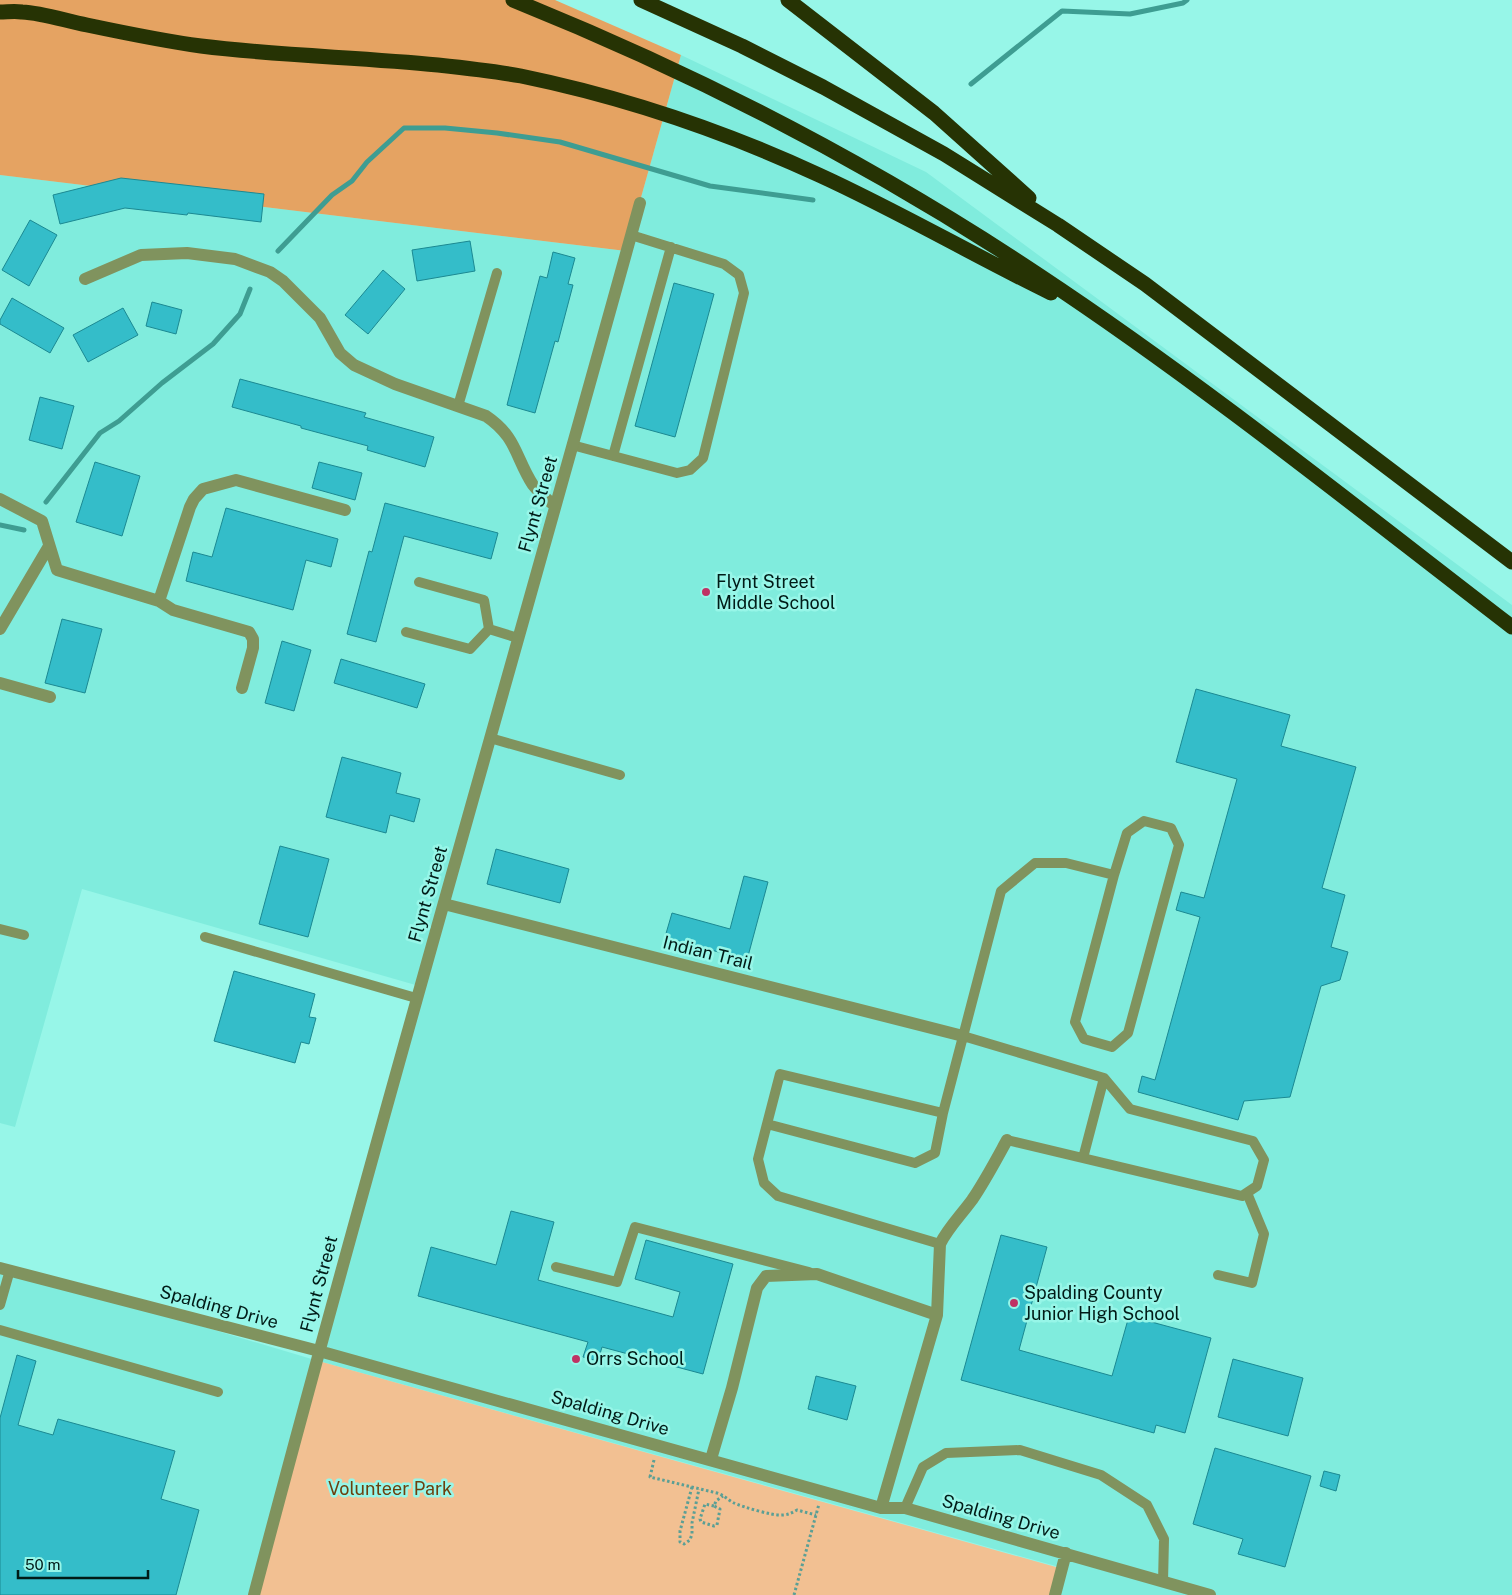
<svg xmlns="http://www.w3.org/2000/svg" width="1512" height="1595" font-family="'Public Sans',sans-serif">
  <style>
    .built { fill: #80ecdd }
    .green { fill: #f2c092 }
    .forest { fill: #e5a362 }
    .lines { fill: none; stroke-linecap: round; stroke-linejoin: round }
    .stream { stroke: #3e9d92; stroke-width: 5 }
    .building { fill: #34bdc9; stroke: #1b8992 }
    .path { stroke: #5b9f95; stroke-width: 3; stroke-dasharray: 2.5 2.5; stroke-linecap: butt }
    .lane { stroke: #80935e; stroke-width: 10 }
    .street { stroke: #80935e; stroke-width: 12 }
    .highway { stroke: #263304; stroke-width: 15 }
    .poi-dot { fill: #bf3264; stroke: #97f6e8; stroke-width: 2 }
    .labels { text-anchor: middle; stroke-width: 5; stroke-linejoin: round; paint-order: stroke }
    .street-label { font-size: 18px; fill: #001b17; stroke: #97f6e8 }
    .poi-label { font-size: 18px; fill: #001b17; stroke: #97f6e8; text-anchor: start }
    .park-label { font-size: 18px; fill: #6c400e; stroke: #97f6e8 }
  </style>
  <rect width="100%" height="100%" fill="#97f6e8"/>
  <path class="built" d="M681,55L926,172L1512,605V1595H1056L1063,1568L315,1360L255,1595H0V1266L315,1360L419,986L82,889L15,1127L0,1123V175L626,251Z"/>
  <path class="green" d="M315,1360L1063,1569L1056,1595H255Z"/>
  <path class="forest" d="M0,0H555L681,55L626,251L0,175Z"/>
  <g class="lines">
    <path class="stream" d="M971,84L1062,11L1130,14L1183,3L1187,0
      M278,251L332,195L352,181L367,162L404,128H445L497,133L560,142L710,186L813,200
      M46,502L100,433L119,421L162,383L213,344L240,314L250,289
      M0,525L24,530"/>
  </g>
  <path class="building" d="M121,178L264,194L261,222L188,213L187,215L125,208L60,224L53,195Z
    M30,220L57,235L29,286L2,270Z
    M470,241L475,271L417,281L412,250Z
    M553,252L575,258L568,284L573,285L558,342L555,341L535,413L507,405L540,276L547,278Z
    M383,270L405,289L368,334L345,315Z
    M674,283L714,294L675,437L635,426Z
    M12,298L64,328L50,353L0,324V320Z
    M152,302L182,310L176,334L146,326Z
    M123,308L138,335L88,362L73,335Z
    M240,379L366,413L364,417L434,437L425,467L367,450L368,446L301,428V426L232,407Z
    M40,397L74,406L62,449L29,440Z
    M95,462L140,476L122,536L76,522Z
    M319,462L362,473L355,500L312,488Z
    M385,503L498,533L491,559L404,536L376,642L347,634L369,551L372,552Z
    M226,508L338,539L331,567L306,560L293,610L186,581L193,552L212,557Z
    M62,619L102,629L85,693L45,683Z
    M282,641L311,650L294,711L265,703Z
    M341,659L425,684L417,708L334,683Z
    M1196,689L1290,715L1281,746L1356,767L1322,888L1345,895L1331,947L1348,952L1340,980L1321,986L1290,1097L1244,1101L1238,1120L1138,1092L1142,1076L1155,1080L1200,917L1176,910L1181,892L1204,898L1237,779L1176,762Z
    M342,757L401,773L396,793L420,799L414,822L390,815L386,833L326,817Z
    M280,846L329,859L308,937L259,924Z
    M496,849L569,869L560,903L487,884Z
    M744,876L768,882L747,960L665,937L672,913L730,929Z
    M234,971L315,994L309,1017L316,1018L309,1044L301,1042L295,1063L214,1041Z
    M511,1211L554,1222L538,1280L673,1317L680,1292L635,1279L646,1240L733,1264L703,1374L602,1347L598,1361L583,1357L588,1342L418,1296L431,1247L496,1265Z
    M1001,1235L1047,1247L1019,1350L1112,1376L1129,1316L1211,1338L1185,1433L1156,1425L1154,1433L961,1380Z
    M17,1355L36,1361L18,1425L53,1435L58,1419L175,1451L161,1499L199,1510L176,1595H0V1418Z
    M1233,1359L1303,1378L1288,1436L1218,1417Z
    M816,1376L856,1386L847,1420L808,1409Z
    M1215,1448L1311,1476L1285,1567L1238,1554L1243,1539L1193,1524Z
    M1324,1471L1340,1475L1336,1491L1320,1486Z"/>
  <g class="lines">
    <path class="path" d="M654,1460L650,1477L717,1493C724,1495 728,1500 734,1503C743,1507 773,1516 782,1515C788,1515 792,1513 797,1510L816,1515
      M692,1487L680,1531V1542L684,1544L690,1540L692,1534V1523L699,1489
      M714,1506L705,1504L700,1519L701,1522L714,1526L717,1525L720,1509L714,1506L716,1501L723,1496
      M794,1595L819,1504"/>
    <path class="lane" d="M458,406L497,273
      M572,445L677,473L690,470L703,458L744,293L739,275L724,264L631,235
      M613,456L671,247
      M419,582L484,600L489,629
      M406,632L470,649L489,629L518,638
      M490,738L620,775
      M1144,821L1171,828L1179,845L1128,1033L1112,1047L1084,1039L1075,1022L1114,875L1127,833Z
      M0,929L24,935
      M205,937L416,998
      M963,1036L1104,1078L1130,1109L1253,1141L1264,1160L1257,1186L1242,1196L1007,1140
      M943,1113L780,1074L767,1124L915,1163L935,1153L943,1113L1001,891L1035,863H1066L1114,875
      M767,1124L758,1159L764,1183L778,1196L940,1244
      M1083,1158L1104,1078
      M556,1267L617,1282L635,1227L809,1272
      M1218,1275L1252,1283L1264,1234L1247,1193
      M0,1305L10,1270
      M0,1330L218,1392
      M905,1508L923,1467L946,1453L1020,1450L1101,1475L1147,1505L1164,1539L1163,1582"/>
    <path class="street" d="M85,279L141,255L187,253L235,259L270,272L283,281L320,318L340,353L354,365L395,384L486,416C517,437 515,457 533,485C539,493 548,500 555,506
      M0,499L42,521L57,570L159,601L190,507L194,499L203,489L236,480L345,510
      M159,601L173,610L249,632L253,639V648L242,688
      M0,629L49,546
      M0,683L50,697
      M444,904L963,1036
      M0,1268L319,1351L881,1508H905L1210,1595
      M711,1459L732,1388L757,1288L766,1276L817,1274L937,1315
      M881,1508L937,1315L940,1244C948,1228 961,1215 972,1200C985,1181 996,1160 1007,1140
      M254,1595C377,1129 512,667 640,203
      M1055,1595L1066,1553"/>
    <path class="highway" d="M513,0C697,74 875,166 1040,276C1203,384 1357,508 1512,627
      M641,0L742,46L823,87L944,154L1058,225L1145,284L1512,562
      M788,0L934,113L1029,198
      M0,12C7,12 15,11 22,12C43,13 66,21 87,25C125,33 163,41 201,46C280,56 360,57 438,65C466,68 494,71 521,76C623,97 724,131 819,175C898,211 973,255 1051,293"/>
  </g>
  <g class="poi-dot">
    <circle cx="706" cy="592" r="5"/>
    <circle cx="1014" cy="1303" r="5"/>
    <circle cx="576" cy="1359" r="5"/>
  </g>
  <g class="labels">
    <g class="street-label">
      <text transform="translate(538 504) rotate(-74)" y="6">Flynt Street</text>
      <text transform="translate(428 894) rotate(-74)" y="6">Flynt Street</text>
      <text transform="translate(708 953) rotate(14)" y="6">Indian Trail</text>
      <text transform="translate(319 1284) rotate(-75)" y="6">Flynt Street</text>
      <text transform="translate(219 1307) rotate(15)" y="6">Spalding Drive</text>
      <text transform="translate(610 1413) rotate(16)" y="6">Spalding Drive</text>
      <text transform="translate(1001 1517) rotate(16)" y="6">Spalding Drive</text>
    </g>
    <g class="poi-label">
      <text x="716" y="588">Flynt Street<tspan x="716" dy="21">Middle School</tspan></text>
      <text x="1024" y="1299">Spalding County<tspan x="1024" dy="21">Junior High School</tspan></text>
      <text x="586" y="1365">Orrs School</text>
    </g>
    <g class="park-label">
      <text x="390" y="1495">Volunteer Park</text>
    </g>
  </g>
  <path d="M18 1570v8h130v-8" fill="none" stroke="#001b17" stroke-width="2.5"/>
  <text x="25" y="1570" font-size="15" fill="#001b17" stroke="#97f6e8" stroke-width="4" paint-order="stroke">50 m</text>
</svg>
